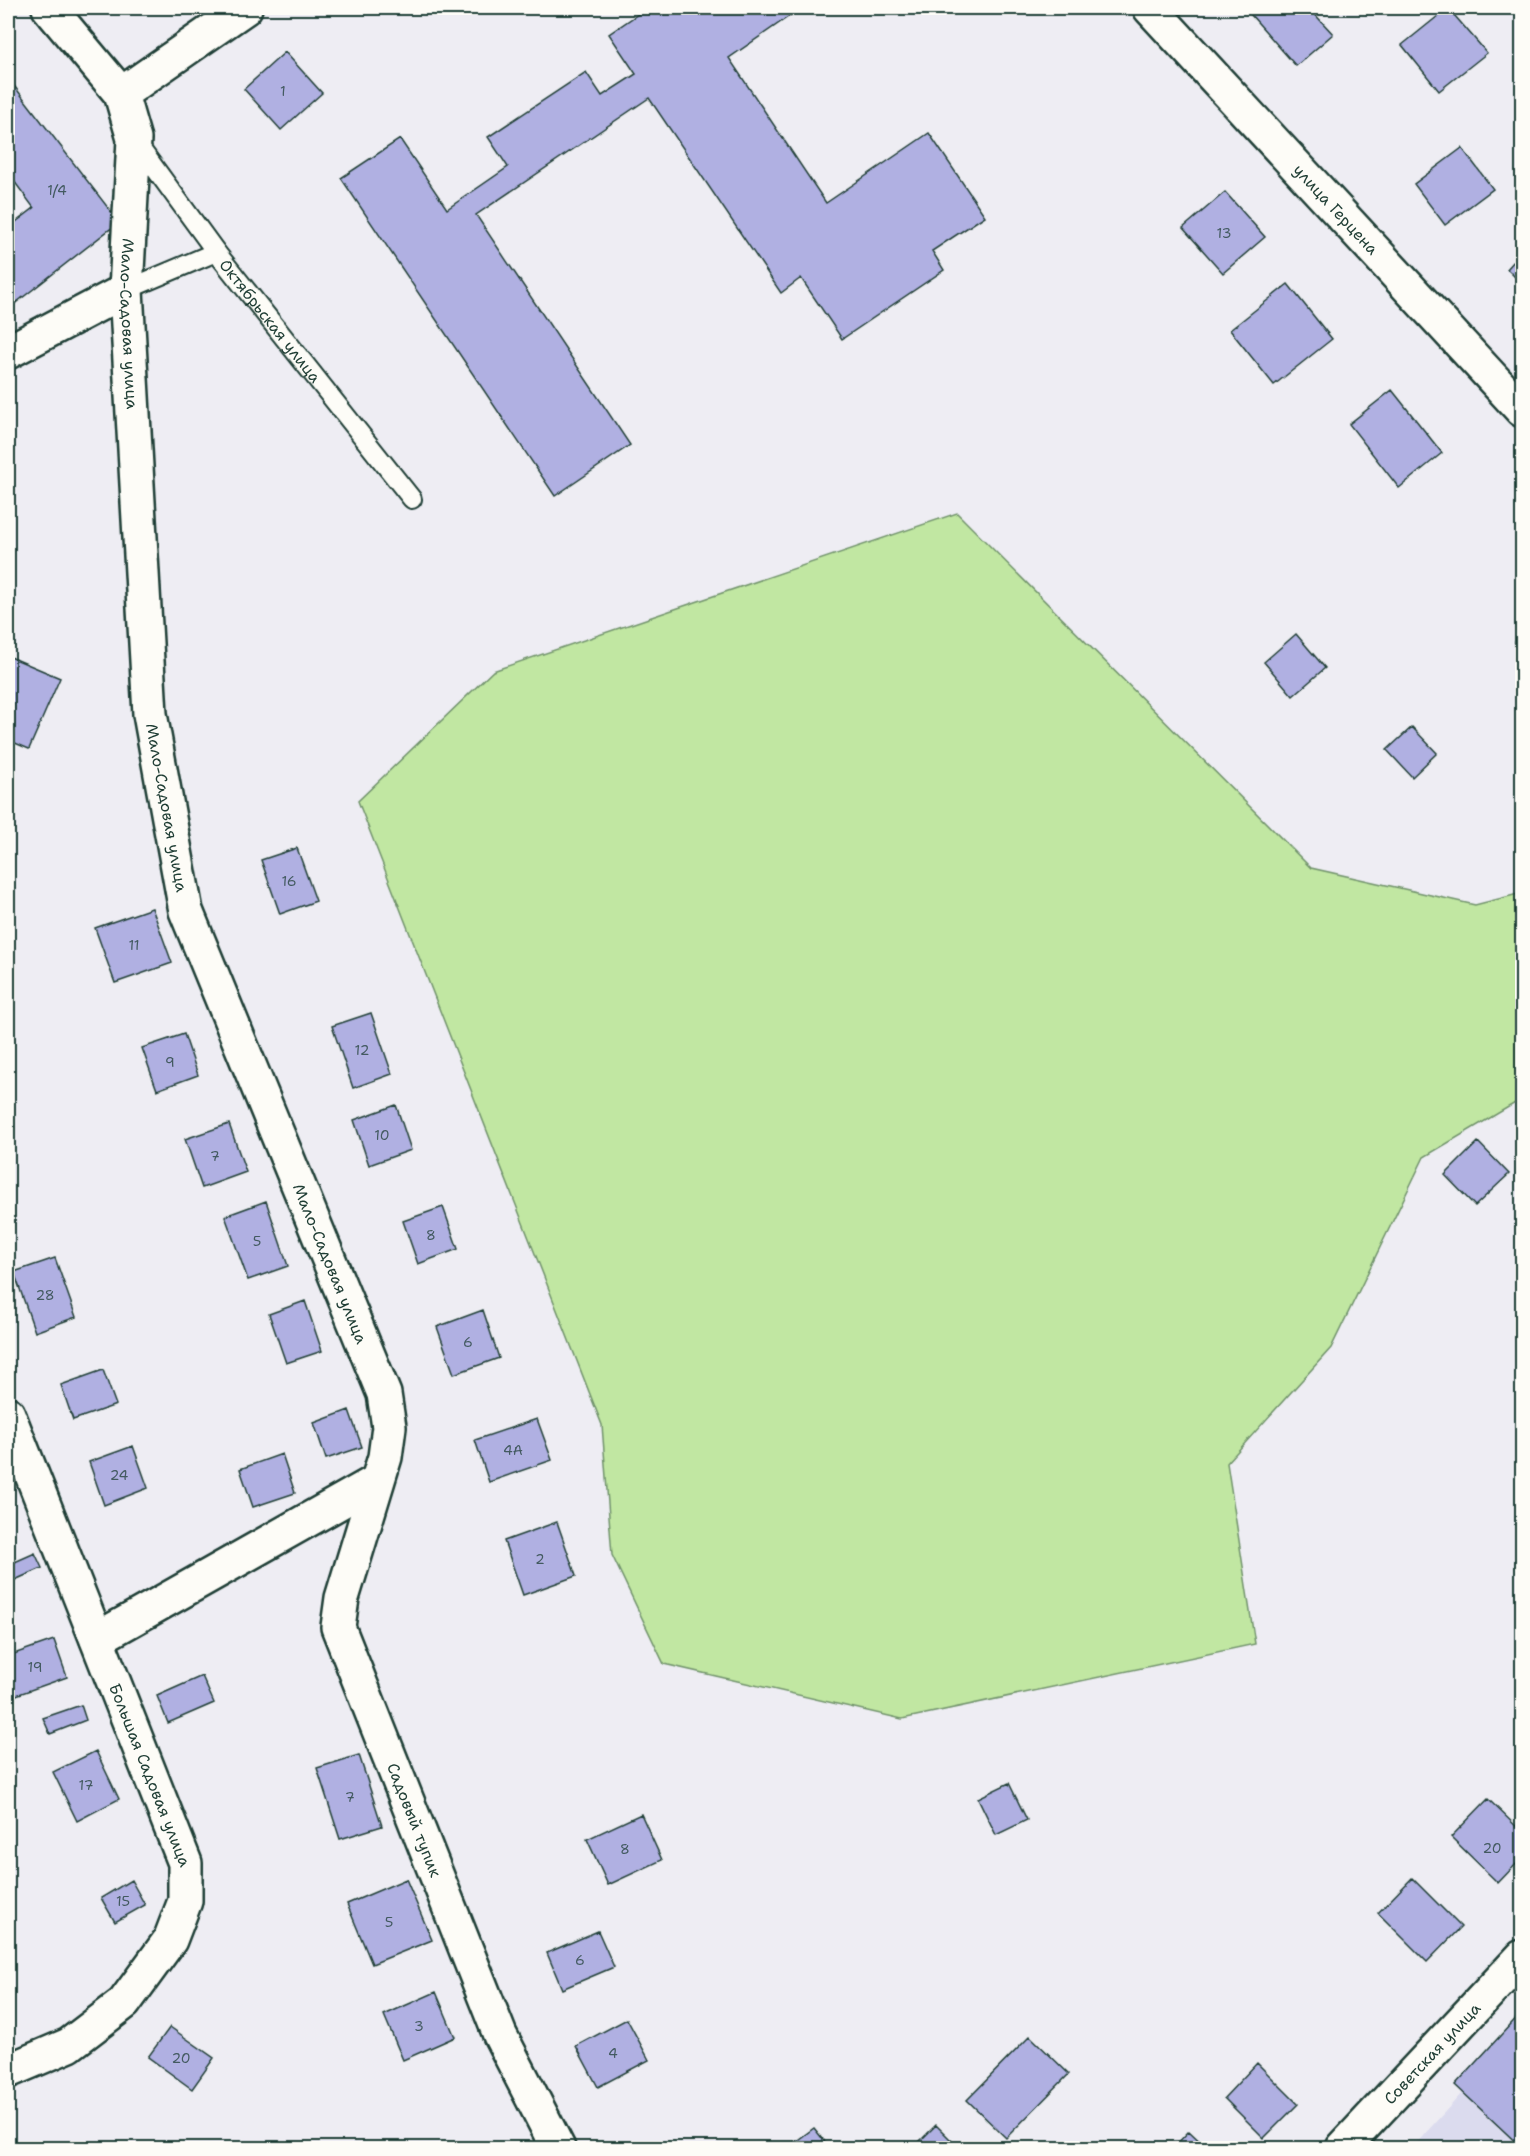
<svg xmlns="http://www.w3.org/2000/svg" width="1530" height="2156" font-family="'Shantell Sans',sans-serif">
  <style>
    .built { fill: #dbdbee }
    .green { fill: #c1e7a2; stroke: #70926b; stroke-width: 1.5 }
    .building { fill: #b0b0e2; stroke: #1f3d34; stroke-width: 1.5 }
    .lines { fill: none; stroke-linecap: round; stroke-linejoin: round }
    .lane-casing { stroke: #1f3d34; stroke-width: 22 }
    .street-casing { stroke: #1f3d34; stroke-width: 38 }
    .secondary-casing { stroke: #1f3d34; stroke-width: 38 }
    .lane { stroke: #fdfcf7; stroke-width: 18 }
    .street { stroke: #fdfcf7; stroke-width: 33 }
    .secondary { stroke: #fdfcf7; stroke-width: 33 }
    .labels { text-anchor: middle; stroke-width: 6; stroke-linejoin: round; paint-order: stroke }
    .number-label { font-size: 14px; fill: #435a60 }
    .street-label { font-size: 16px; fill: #1f3d34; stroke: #fdfcf7 }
  </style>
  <rect width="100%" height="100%" fill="#eeedf3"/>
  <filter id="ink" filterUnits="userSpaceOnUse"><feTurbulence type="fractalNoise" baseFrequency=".0167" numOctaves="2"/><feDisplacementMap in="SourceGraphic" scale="12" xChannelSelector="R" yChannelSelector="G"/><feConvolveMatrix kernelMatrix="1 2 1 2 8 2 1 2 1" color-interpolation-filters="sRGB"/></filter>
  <g filter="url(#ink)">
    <path class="built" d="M1522,2027V2148H1412Z"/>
    <path class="green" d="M957,513L1311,868L1475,905L1522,893V1099L1424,1157L1331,1348L1227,1463L1255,1644L902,1719L664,1664L612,1555L602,1425L358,801L493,671Z"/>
    <path class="building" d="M647,8H801L729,58L826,203L929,133L985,216L932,251L944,270L842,339L801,278L781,293L649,98L476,215L630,445L555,496L341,178L400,139L447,209L508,167L488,137L586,72L602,96L636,74L609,34Z
      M1259,8H1309L1333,34L1296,66L1251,15Z
      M1448,8L1487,53L1439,91L1402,45Z
      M285,52L322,93L281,130L244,89Z
      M8,78L119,222L8,309V228L34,208L8,173Z
      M1462,148L1493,189L1445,225L1414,184Z
      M1225,192L1265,237L1223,273L1183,228Z
      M1522,252V284L1507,269Z
      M1288,284L1332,339L1274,385L1230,330Z
      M1392,390L1442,453L1399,488L1349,424Z
      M1296,634L1325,668L1293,696L1264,662Z
      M1522,635V649L1515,642Z
      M8,656L60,678L29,749L8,740Z
      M1412,727L1437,753L1412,777L1387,750Z
      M297,848L316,901L280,914L261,860Z
      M152,908L172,963L115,983L95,928Z
      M371,1013L392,1074L353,1088L332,1026Z
      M184,1034L198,1075L157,1090L142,1048Z
      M396,1105L411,1150L369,1165L354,1120Z
      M229,1124L246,1172L202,1188L185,1139Z
      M1478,1142L1509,1174L1475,1206L1445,1175Z
      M266,1201L288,1266L248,1280L225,1216Z
      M443,1207L458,1249L418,1264L403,1221Z
      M55,1258L76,1317L35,1332L14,1272Z
      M305,1301L322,1351L286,1363L269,1314Z
      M483,1310L499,1358L454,1374L437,1327Z
      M103,1370L116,1405L73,1420L61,1385Z
      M349,1410L362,1447L326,1459L314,1423Z
      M537,1419L552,1460L489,1482L475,1440Z
      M133,1446L148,1488L104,1505L89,1462Z
      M282,1454L295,1493L253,1507L240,1469Z
      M557,1522L576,1576L523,1595L504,1541Z
      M35,1553L42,1568L8,1583V1565Z
      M54,1640L67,1677L8,1698V1656Z
      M202,1676L214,1703L168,1723L157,1696Z
      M81,1705L86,1720L50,1734L43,1718Z
      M96,1751L119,1799L77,1821L53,1772Z
      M359,1755L382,1826L340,1839L317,1768Z
      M1009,1783L1027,1820L996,1835L978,1798Z
      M1488,1799L1522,1832V1858L1498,1883L1451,1837Z
      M641,1814L662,1860L608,1885L587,1839Z
      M1412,1878L1461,1927L1427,1962L1378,1913Z
      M406,1879L432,1940L372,1964L347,1904Z
      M131,1880L145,1905L115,1922L101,1898Z
      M598,1931L614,1967L562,1989L547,1953Z
      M436,1992L455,2037L403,2060L384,2015Z
      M1522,2012V2148L1455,2085Z
      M627,2019L649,2060L598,2087L576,2046Z
      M170,2027L214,2058L192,2089L148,2057Z
      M1030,2036L1069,2074L1006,2138L967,2100Z
      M1257,2063L1298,2104L1264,2138L1224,2098Z
      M936,2125L959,2148H913Z
      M814,2128L830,2148H787Z
      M1189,2131L1207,2148H1173Z"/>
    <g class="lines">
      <g class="lane-casing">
        <g id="lane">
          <path id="s1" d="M135,141L216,252L412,499"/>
          <path d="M126,290L216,252"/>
        </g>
      </g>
      <g class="street-casing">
        <g id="street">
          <path id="s2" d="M49,8L121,94L134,139L126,290L150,714L186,911L384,1394L389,1427L385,1457L342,1598L338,1627L500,2035L558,2148"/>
          <path d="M121,94L245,8"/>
          <path d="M8,352L126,290"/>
          <path id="s3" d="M8,1414L185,1863V1901L170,1940L124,2003L69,2045L8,2071"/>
          <path d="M97,1639L377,1481"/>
        </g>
      </g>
      <g class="secondary-casing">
        <g id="secondary">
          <path id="s4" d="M1150,8L1522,410"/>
          <path id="s5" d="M1343,2148L1522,1957"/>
        </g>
      </g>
      <use href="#lane" class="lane"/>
      <use href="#street" class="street"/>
      <use href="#secondary" class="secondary"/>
    </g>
  </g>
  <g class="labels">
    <g class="number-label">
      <text x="283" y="96">1</text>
      <text x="57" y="195">1/4</text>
      <text x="1224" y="238">13</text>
      <text x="289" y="886">16</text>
      <text x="134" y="950">11</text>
      <text x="362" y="1055">12</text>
      <text x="170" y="1067">9</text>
      <text x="382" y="1140">10</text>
      <text x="215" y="1161">7</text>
      <text x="431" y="1240">8</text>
      <text x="257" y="1246">5</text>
      <text x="45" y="1300">28</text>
      <text x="468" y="1347">6</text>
      <text x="513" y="1455">4А</text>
      <text x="119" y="1480">24</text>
      <text x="540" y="1564">2</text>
      <text x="35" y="1672">19</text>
      <text x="86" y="1790">17</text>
      <text x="350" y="1802">7</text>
      <text x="1492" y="1853">20</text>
      <text x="625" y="1854">8</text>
      <text x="123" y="1906">15</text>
      <text x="389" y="1927">5</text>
      <text x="580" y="1965">6</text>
      <text x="419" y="2031">3</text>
      <text x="613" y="2058">4</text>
      <text x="181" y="2063">20</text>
    </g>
    <g class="street-label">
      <text dy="6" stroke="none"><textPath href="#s4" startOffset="274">улица Герцена</textPath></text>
      <text dy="6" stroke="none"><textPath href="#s1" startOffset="225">Октябрьская улица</textPath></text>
      <text dy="6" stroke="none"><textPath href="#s2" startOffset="344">Мало-Садовая улица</textPath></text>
      <text dy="6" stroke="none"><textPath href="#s2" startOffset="830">Мало-Садовая улица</textPath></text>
      <text dy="6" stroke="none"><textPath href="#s2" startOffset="1316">Мало-Садовая улица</textPath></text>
      <text dy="6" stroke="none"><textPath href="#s3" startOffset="388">Большая Садовая улица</textPath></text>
      <text dy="6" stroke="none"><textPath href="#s2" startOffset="1905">Садовый тупик</textPath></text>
      <text dy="6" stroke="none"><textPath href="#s5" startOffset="130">Советская улица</textPath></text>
    </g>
  </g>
  <rect width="1530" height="2156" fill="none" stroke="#fdfcf7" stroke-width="30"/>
  <rect x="15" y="15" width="1500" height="2126" fill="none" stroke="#1f3d34" stroke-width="2" filter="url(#ink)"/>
</svg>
